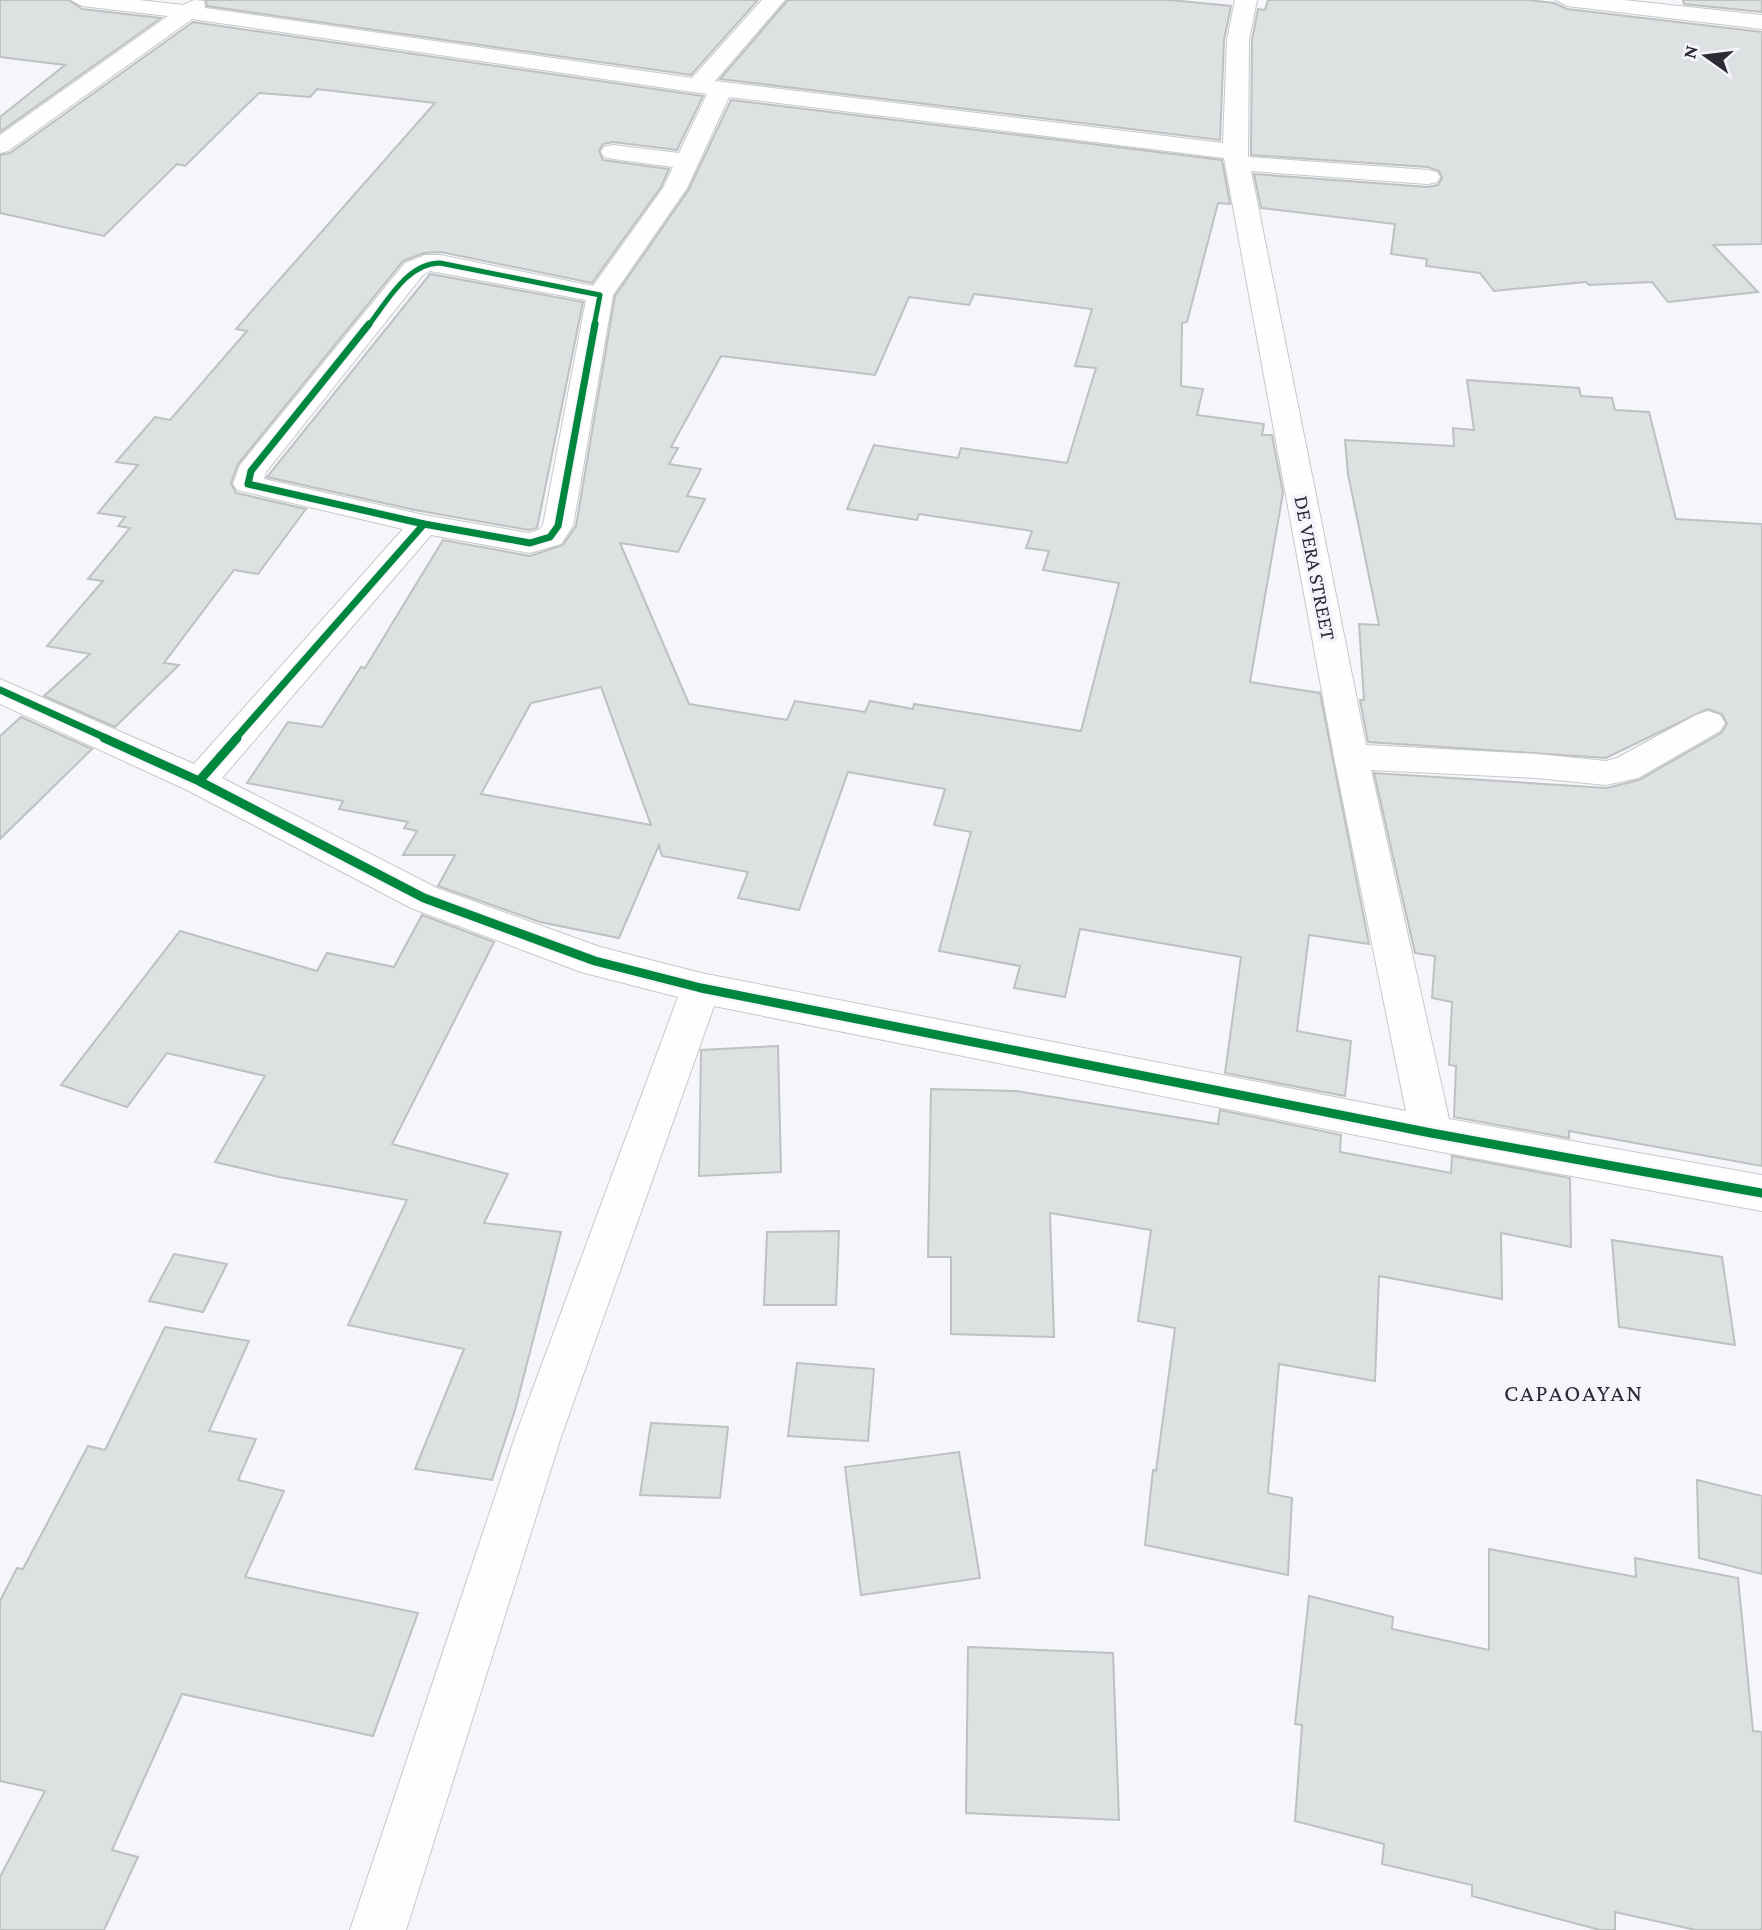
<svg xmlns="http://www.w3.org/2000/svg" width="1762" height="1930" font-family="'Crimson Pro',serif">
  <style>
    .building { fill: #dde1e1; stroke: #bcc1c1; stroke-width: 2; fill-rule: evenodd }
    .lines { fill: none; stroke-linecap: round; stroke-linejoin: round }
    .minor-casing { stroke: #c8c7cd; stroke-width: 2 }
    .minor { fill: #fefefe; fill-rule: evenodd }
    .cycleway-far2-casing { stroke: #f5f3fc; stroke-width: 8 }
    .cycleway-far1-casing { stroke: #f5f3fc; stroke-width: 10 }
    .cycleway-casing { stroke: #f5f3fc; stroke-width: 13 }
    .cycleway-far2 { stroke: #00873e; stroke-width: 5 }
    .cycleway-far1 { stroke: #00873e; stroke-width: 7 }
    .cycleway { stroke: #00873e; stroke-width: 9 }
    .labels { text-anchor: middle; stroke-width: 7; stroke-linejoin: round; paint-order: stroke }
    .street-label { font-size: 21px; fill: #2d2c34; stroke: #f5f3fc }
    .quarter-label { font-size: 24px; letter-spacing: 2px; fill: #2d2c34; stroke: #f5f3fc }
  </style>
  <rect width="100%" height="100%" fill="#f6f5fa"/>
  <path class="building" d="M0,0H69L82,9L161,18L0,132V117L65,65L0,57Z
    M206,0H758L691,75L207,6Z
    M788,0H1170L1231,6L1224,40L1220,140L720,79Z
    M1268,0H1528L1554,3L1567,9L1762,32V244L1713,245L1758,292L1668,302L1652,282L1589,285L1586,282L1494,291L1480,273L1426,266L1427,259L1391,254L1395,224L1261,208L1254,174L1428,187L1438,185L1442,178L1439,171L1428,167L1251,155L1252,40L1258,9L1265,10Z
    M1683,0H1762V12L1684,4Z
    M193,22L703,96L677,150L613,142L603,144L599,151L603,160L669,169L661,187L592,283L441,252L424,253L403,261L238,464L231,483L236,493L306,509L258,574L234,570L164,663L179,665L115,727L44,696L90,654L47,646L103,581L88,579L130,528L118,526L125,517L98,513L138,465L116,462L155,417L170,420L247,331L236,329L435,103L317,89L310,97L259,93L185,166L177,164L104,236L0,213V155L10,153Z
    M731,100L1222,160L1230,204L1218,203L1187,322L1182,323L1181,386L1203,389L1197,415L1264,424L1262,435H1272L1283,493L1250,682L1320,693L1369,944L1309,935L1297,1031L1351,1041L1345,1096L1225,1073L1241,957L1080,929L1065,997L1014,988L1020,966L939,951L971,832L934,825L945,789L848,772L799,910L738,898L748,872L662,856L659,845L619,938L540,922L438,886L455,855H403L417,831L404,828L408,822L339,809L343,801L247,783L288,722L322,727L361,667L365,668L443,540L530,556L563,545L576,526L615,296L689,189ZM974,294L1092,309L1075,366L1096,368L1067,463L961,448L958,458L874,445L847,509L917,520L919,514L1032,531L1026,548L1049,551L1043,570L1119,583L1081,731L914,704L913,709L870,701L865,712L795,701L787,720L689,704L620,543L678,552L705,499L687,496L701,469L669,464L678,448L671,447L721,356L875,375L909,297L969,305ZM601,687L651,825L481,794L531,703Z
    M430,274L583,302L537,528L529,530L415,510L267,477Z
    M1467,380L1579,388L1581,396L1612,398L1615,410L1649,412L1676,519L1762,524V1166L1569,1131V1138L1454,1117L1456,1066L1449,1065L1452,1002L1432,998L1435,956L1415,953L1374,773L1607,788L1639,780L1721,733L1727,724L1722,714L1707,709L1606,758L1368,742L1360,700H1364L1359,624L1379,625L1348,474L1345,440L1454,446L1453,428L1474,430Z
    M21,717L92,749L0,839V736Z
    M422,915L494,942L392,1144L508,1174L484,1223L561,1232L515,1410L492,1480L415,1469L464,1349L348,1325L407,1200L279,1177L215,1162L265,1076L167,1053L127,1107L61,1085L180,931L317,971L327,953L394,967Z
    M778,1046L781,1172L699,1176L701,1050Z
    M931,1089L1016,1091L1218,1124L1220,1110L1341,1135L1340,1152L1451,1173L1452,1156L1570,1178L1571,1247L1501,1233L1502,1299L1379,1276L1375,1381L1279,1364L1268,1493L1292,1498L1288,1575L1145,1545L1153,1470L1156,1471L1175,1328L1138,1321L1151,1230L1050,1213L1054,1337L951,1334V1257H928Z
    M839,1231L836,1305H764L767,1232Z
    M1612,1240L1722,1257L1735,1345L1619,1327Z
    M174,1254L227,1264L203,1312L149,1301Z
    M165,1327L249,1341L209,1431L256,1439L238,1480L284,1491L245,1577L418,1613L373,1736L182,1694L112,1850L138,1857L104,1930H0V1877L45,1791L0,1781V1601L17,1568L23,1569L88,1446L105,1450Z
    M797,1363L874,1369L868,1441L788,1436Z
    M651,1423L728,1427L720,1498L640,1495Z
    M959,1452L980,1578L861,1595L845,1467Z
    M1697,1480L1762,1496V1574L1699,1558Z
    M1489,1549L1636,1577L1635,1558L1738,1578L1753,1731L1762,1732V1930H1696L1615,1912V1930H1600L1472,1896V1885L1382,1864L1384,1844L1295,1821L1302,1725L1295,1724L1309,1596L1393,1617L1392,1629L1489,1650Z
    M968,1647L1113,1653L1119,1820L966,1813Z"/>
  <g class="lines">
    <g class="minor-casing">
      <path id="minor" d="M71,0H139L183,5L194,0L204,1L205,8L692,78L762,0H785L715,81L1223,143L1227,40L1235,0H1257L1249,40L1248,157L1428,170L1437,172L1440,177L1437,182L1428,184L1251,171L1366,745L1536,754L1606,761L1617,758L1696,715L1708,711L1720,715L1725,723L1720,731L1638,778L1606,785L1536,778L1371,770L1449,1119L1762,1175V1211L1431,1150L714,1006L561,1437L406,1930H350L515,1437L678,997L581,972L411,908L187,790L0,704V679L194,764L403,529L237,490L233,484L240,465L405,263L425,255H440L593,286L663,188L673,167L613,159L604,157L601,152L604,147L613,145L679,153L707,94L192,19L8,151L0,153V135L168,16L82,6ZM729,97L1224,158L1334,757L1406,1111L701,973L600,947L437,888L222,778L431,535L530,553L561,544L573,526L613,295L687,188ZM430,271L586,300L543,525L539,530L529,533L424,515L264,479L266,472L423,275Z
        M1556,0H1624L1762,15V29L1567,6Z"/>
    </g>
    <use href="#minor" class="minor"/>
    <g class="cycleway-far2-casing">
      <path id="cycleway-far2" d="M368,326C387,302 407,263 440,263L600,295L594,326"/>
    </g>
    <g class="cycleway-far1-casing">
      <path id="cycleway-far1" d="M369,324L251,471L248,484L424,524
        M424,524L530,543L550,537L558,526L595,324
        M0,690L108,739
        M235,739L424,524"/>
    </g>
    <g class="cycleway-casing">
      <path id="cycleway" d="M104,738L199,781L424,898L595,961L701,988L1431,1133L1762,1193
        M199,781L237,738"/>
    </g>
    <use href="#cycleway-far2" class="cycleway-far2"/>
    <use href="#cycleway-far1" class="cycleway-far1"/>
    <use href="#cycleway" class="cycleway"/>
  </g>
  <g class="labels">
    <g class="street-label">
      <text transform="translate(1315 568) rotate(79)" y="7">DE VERA STREET</text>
    </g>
    <g class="quarter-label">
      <text x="1574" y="1401">CAPAOAYAN</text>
    </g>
  </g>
  <g transform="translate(1706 56) rotate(284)" stroke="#f5f3fc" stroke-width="5" paint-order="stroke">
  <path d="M0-5L12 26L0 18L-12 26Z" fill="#2d2c34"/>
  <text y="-10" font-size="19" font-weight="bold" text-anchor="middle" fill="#2d2c34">N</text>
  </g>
</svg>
